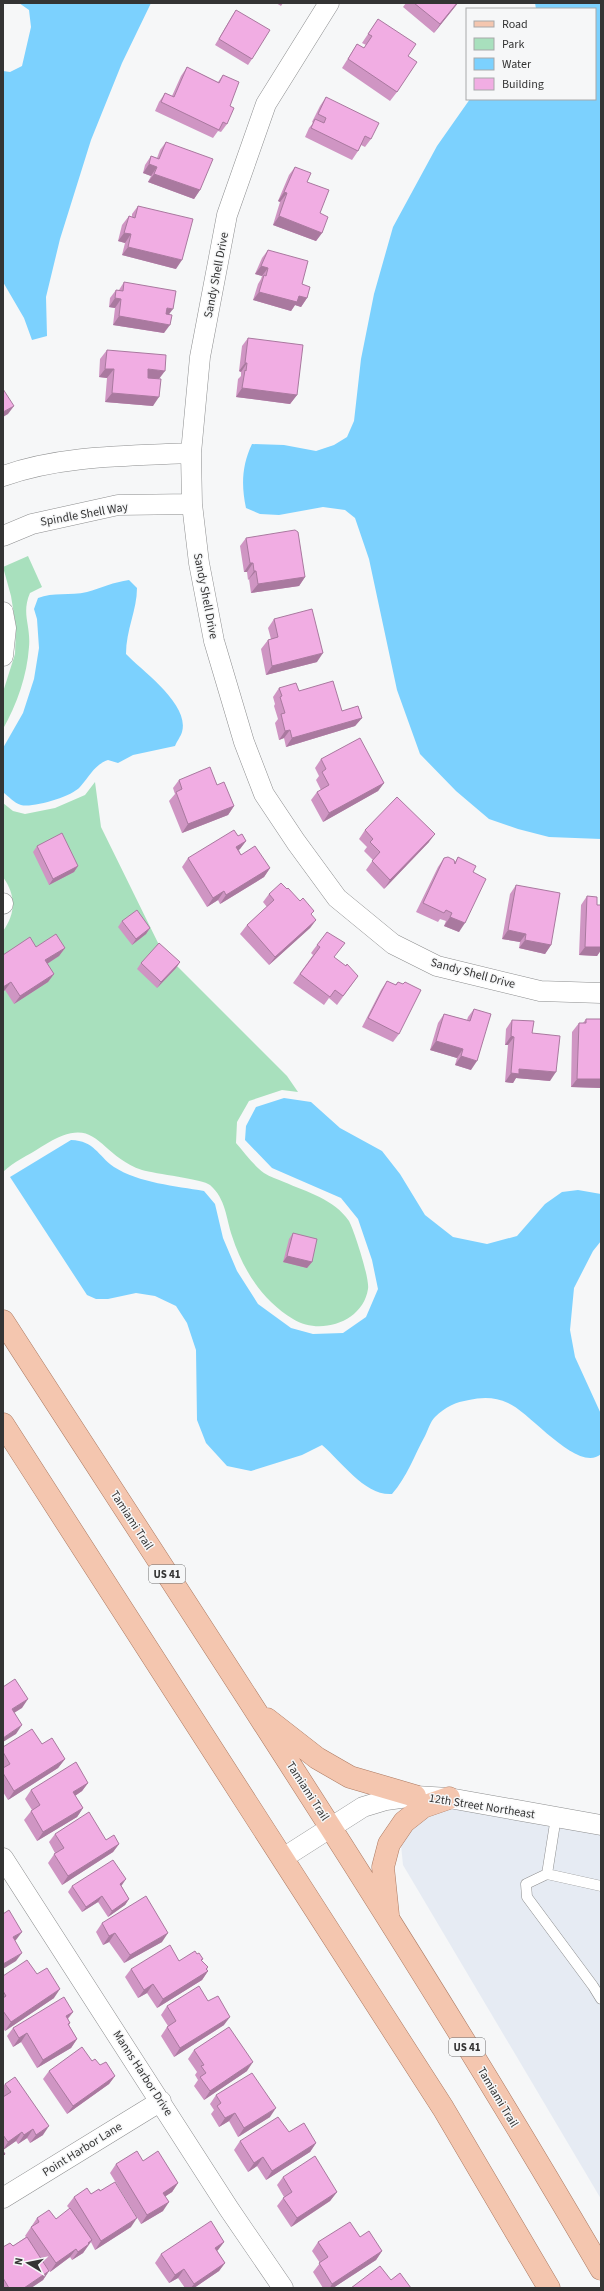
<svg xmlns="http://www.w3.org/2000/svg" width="604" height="2291" font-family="'Source Sans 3',sans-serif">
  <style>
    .built { fill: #e6ebf3 }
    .green { fill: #a8e0bd }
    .water { fill: #7cd1fe }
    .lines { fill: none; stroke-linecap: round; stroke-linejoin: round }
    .service-casing { stroke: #8d8e8f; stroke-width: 11 }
    .minor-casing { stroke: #8d8e8f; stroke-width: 21 }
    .primary-casing { stroke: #ac7a62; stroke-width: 23 }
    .service { stroke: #fff; stroke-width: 10 }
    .minor { stroke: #fff; stroke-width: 20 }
    .primary { stroke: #f4c6af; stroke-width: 22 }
    .wall { fill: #cf95c3 }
    .shaded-wall { fill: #a9799f }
    .building { fill: #f1ade3; stroke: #a9799f }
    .labels { text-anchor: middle; stroke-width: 3; stroke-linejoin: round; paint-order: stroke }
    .shield { fill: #f6f7f8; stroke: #6e6e6f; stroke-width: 1 }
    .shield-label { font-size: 11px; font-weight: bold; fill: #343434 }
    .street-label { font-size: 12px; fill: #343434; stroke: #f6f7f8 }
  </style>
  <rect width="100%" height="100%" fill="#f6f7f8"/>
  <path class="built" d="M450,1808L601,1835V2199L403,1865L401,1845L412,1829L429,1815Z"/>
  <path class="green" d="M28,556L42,587L30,593C21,614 31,625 29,647C27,676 17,704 3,729V692L15,654L16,627L11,596L3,567Z
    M95,782L101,827L162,951L287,1076L298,1092L282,1090L249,1101L237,1122L236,1143C245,1153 253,1165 264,1173C270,1177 278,1179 284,1182C307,1192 334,1199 349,1221C354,1230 370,1279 368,1289C363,1322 320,1336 293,1319C262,1300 243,1270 232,1236C226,1218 226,1199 210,1185C203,1179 155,1174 142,1170C94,1153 99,1110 41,1147C29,1155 13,1162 3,1172V931C16,913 16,895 3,877V803L13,811L25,814L55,808L85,795Z"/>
  <path class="water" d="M19,3H151L122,63L91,140L60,239L46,297L47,336L32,340L24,318L3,282V71L10,72L22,66L31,27L29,10Z
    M535,3H601V839L549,837L518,829L489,819L456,791L420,754L397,690L369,559L355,518L345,510L323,507L279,515L260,514L246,508C241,485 242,465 252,444L284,445L316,451L334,445L347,437L354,421L361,359L374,294L393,227L437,146L470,99H595V9H536Z
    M129,580L137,588C137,610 126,630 126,654C142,671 190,704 182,732C181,736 177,741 175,746L133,755L118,763L108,760C94,765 90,776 80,787C71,797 33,808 21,805C14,803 8,796 3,792V748L23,713L34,679L39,648L37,619L34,609L38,598C53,592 70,596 87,592C101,588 114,582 129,580Z
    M284,1098L311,1102L340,1128L382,1151L400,1174L425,1215L453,1237L487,1244L517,1236L545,1204L562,1192L578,1190L601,1194V1241L593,1251L574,1288L570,1330L575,1357L601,1414V1454C578,1474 530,1412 508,1403C496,1397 482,1397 469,1400C456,1402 445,1407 435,1417C430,1422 428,1430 425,1436C414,1456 407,1477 392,1494C365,1496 342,1462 322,1445L302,1455L251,1471L227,1466L206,1443L197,1420L196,1350L187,1323L176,1306L155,1296L136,1293L108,1299H96L87,1295L10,1177L71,1140C95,1141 97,1155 114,1167C139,1183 176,1186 204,1191L215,1204L223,1238L237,1271L258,1304L291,1328L313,1334L343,1333L366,1317L378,1289L372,1260L358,1219L341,1198L272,1168L245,1140L246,1126L256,1107Z"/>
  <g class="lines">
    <g class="service-casing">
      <path id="service" d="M547,1874L556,1817
        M601,1886L547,1874L526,1884L527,1897L593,1986L601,1999"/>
    </g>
    <g class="minor-casing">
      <path id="minor" d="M329,3L266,104L227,215L200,357L191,453L192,504L199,563L214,641L244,742L264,794L296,842L337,898L393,944L437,966L540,991L601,993
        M3,476C62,455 128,456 191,453
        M3,536L32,524L118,505L192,504
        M3,612L6,628L3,656
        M3,903V904
        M3,1858L229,2209L283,2288
        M283,1858L363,1807L386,1800L415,1796L449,1798L601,1825
        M3,2198L161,2101"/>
    </g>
    <g class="primary-casing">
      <path id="primary" d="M3,1321C206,1635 413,1946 601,2269
        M3,1424L443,2108L549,2288
        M267,1719L317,1758L350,1777L415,1796
        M388,1915L383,1867L389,1844L404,1822L423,1807L449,1798"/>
    </g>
    <use href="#service" class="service"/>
    <use href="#minor" class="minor"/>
    <use href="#primary" class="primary"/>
  </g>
  <path class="wall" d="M276,3H283L281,6Z
    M406,3H458L434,33L403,7Z
    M236,10L252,59L248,65L215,45L232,16Z
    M378,19L408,56L397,92L390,101L342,68L357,44L364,48L366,45L362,43Z
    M187,67L218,82L223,75L230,106L227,124L221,132L218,131L213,138L155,111L159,102L165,93L172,96L181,76Z
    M326,97L371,139L365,147L361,145L358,151L352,160L305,137L309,128L313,123L312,122L320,106Z
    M166,142L200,190L194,199L148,182L151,176L143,173L145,165L151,156L157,158L160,150Z
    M295,167L307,182L320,213L322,233L316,241L273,225L280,202L278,201L289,175Z
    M138,206L176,269L122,255L125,243L118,241L122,225L129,216L132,217V214Z
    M268,250L302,284L307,298L301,307L295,305L291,311L253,300L258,284L261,279L262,276L255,274L262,258Z
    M124,282L169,314L164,333L113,325L115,308L109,307L110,298L116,290H119Z
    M248,338L297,395L290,404L236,397L238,379L241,376V372L239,371L242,346Z
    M107,350L159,379L153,406L105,402L107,378L99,377L100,359Z
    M246,538L305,577L299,586L251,593L249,579L248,580L247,572H244L240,546Z
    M274,619L317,662L266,675L261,649L268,640L271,639L268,628Z
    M279,688L299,691L342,711L362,718L355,726L286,747L284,738L279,740L275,723L278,719L274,706L275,704L273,697Z
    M321,759L384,783L378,791L323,822L311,800L317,792L321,790L316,780L319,776L315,768Z
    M179,780L217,785L234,806L228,815L182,833L169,801L175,794L173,788Z
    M365,830L429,842L384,889L366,870L373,860L364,851L367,847L359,839Z
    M238,836L246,841L239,850L241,855L270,868L264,877L220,904L218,900L207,907L182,867L188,858Z
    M37,846L78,866L74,872L49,885L33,852Z
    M458,857L473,872L459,932L444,926L446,921L440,919L438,922L416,912L438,867L444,858L455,862Z
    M516,885L551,945L545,954L519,948L520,942L502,939L510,894Z
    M269,894L316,920L310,928L269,965L240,934L247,925L267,907L263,902Z
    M587,896L597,905H601V950L597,956L579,955L581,905Z
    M122,921L150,928L146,934L132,945L118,927Z
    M317,945L358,976L337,1005L329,998L324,1005L293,983L313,955L311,953Z
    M36,947L65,948L59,956L47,964L54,974L48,982L14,1004L5,990L3,992V955Z
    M180,962L176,968L157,988L137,969L141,963Z
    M387,981L395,985L398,982L399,1034L393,1042L362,1027L381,990Z
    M474,1009L471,1070L455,1065L457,1058L430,1050L438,1023L444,1014L467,1020L468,1017Z
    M586,1019H601V1088L571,1087L572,1032L579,1023H583Z
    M512,1020L532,1033L550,1081L516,1078L513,1083L505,1082L508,1045H505L506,1029Z
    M293,1233L312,1262L307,1268L283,1262L289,1239Z
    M42,1744L65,1759L58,1768L8,1800L3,1792V1747Z
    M88,1783L82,1791L75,1796L83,1808L77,1817L37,1841L24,1820L32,1810L25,1799L31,1790Z
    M55,1834L106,1840L119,1844L113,1852L62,1885L48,1863L55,1853L49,1842Z
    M126,1879L121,1885L129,1899L125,1905L108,1917L98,1902L82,1912L68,1892L72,1886Z
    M102,1923L162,1942L124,1963L109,1942L103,1945L96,1932Z
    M197,1954L203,1959L201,1961L208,1967L207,1969L208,1971L202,1980L157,2008L147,1993L138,1998L125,1977L131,1969L179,1961Z
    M37,1974L54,1998L5,2031L3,2028V1976Z
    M208,2001L224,2025L174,2057L161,2036L167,2027L168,2026L161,2015L167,2006Z
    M73,2012L68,2019L70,2023L69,2025L77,2039L71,2048L37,2068L21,2042L13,2047L7,2036L13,2028Z
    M194,2050L247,2071L204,2100L194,2086L198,2080L195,2075L197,2072L188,2059Z
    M100,2065L115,2076L109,2084L67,2114L43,2079L49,2071Z
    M5,2084L43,2135L30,2143L27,2138L18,2144L16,2141L3,2150V2087Z
    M216,2095L270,2117L238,2137L229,2121L219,2127L211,2114L214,2110L210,2104Z
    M289,2132L316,2143L310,2152L266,2180L257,2166L248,2172L234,2150L240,2141Z
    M143,2161L178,2183L172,2192L165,2196L163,2211L141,2224L110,2173L116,2164Z
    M283,2177L337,2192L330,2201L291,2227L277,2206L284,2197L277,2185Z
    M100,2191L131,2227L95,2250L91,2242L83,2253L72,2260L70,2257L50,2272L42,2260L49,2271L43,2280L31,2288H3V2247L13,2246L26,2237L25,2236L37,2218L56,2219L70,2209L67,2206L74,2197L91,2194Z
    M360,2237L382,2251L376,2260L333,2288H323L313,2272L320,2263L312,2251L318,2242Z
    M224,2242L217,2251L225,2263L219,2271L194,2288H185L178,2278L169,2283L155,2263L161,2254Z"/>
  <path class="shaded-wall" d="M457,3H458L434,33L440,24Z
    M149,164L157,167L151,176L143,173Z
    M154,174L200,190L194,199L148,182Z
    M284,192L287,193L280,202L278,201Z
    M279,216L322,233L316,241L273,225Z
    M124,233L131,234L125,243L118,241Z
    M128,247L182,260L176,269L122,255Z
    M261,266L268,268L262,276L255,274Z
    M259,292L299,296L307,298L301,307L295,305L291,311L253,300Z
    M115,298L121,299L115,308L109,307Z
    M167,308L173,309L167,317L161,316Z
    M119,316L170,325L164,333L113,325Z
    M245,363H247L241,372L239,371Z
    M105,369H114L107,378L99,377Z
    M148,369L165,371L159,379L142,378Z
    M242,388L297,395L290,404L236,397Z
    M112,393L159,397L153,406L105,402Z
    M14,406L8,414L3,417V412Z
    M250,563H253L247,572H244Z
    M254,571H256L249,579L248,580Z
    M305,577L299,586L251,593L258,584Z
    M323,653L317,662L266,675L272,666Z
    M362,718L355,726L286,747L292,738Z
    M290,730L284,738L279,740L285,731Z
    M384,783L378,791L323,822L329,813Z
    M234,806L228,815L182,833L188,824Z
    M435,834L429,842L384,889L390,880Z
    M246,841L240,849L230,855L236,847Z
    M78,866L74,872L49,885L53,879Z
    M270,868L264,877L220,904L226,895Z
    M224,891L218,900L207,907L213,898Z
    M450,917L465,923L459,932L444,926Z
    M316,920L310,928L269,965L275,957Z
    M150,928L146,934L132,945L136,939Z
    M508,930L526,934L520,942L502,939Z
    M525,940L551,945L545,954L519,948Z
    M601,942V950L597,956L579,955L585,947Z
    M65,948L59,956L39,969L45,960Z
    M180,962L176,968L157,988L161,982Z
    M54,974L48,982L14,1004L20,996Z
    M11,982L5,990L3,992V987Z
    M511,1036L514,1037L508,1045H505Z
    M436,1041L463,1049L457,1058L430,1050Z
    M461,1056L477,1061L471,1070L455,1065Z
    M519,1069L556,1072L550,1081L516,1078L513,1083L505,1082L511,1073Z
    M577,1079H601V1088L571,1087Z
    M287,1256L312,1262L307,1268L283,1262Z
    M28,1699L22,1708L6,1718L12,1709Z
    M22,1725L16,1734L3,1742V1738Z
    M65,1759L58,1768L8,1800L14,1791Z
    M88,1783L82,1791L67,1801L73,1792Z
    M83,1808L77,1817L37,1841L43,1832Z
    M119,1844L113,1852L62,1885L68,1876Z
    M126,1879L122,1885L116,1890L120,1884Z
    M102,1896L98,1902L82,1912L86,1907Z
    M129,1899L125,1905L108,1917L112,1911Z
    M22,1932L16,1940L7,1946L13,1937Z
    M115,1933L109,1942L103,1945L109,1936Z
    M168,1933L162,1942L124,1963L130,1955Z
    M22,1953L16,1961L3,1969V1964Z
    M208,1967L203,1974L208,1971L202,1980L157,2008L163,1999Z
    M153,1984L147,1993L138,1998L144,1990Z
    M60,1989L54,1998L5,2031L11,2022Z
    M73,2012L66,2020V2016Z
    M230,2017L224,2025L174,2057L180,2048Z
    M27,2033L21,2042L13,2047L19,2038Z
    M77,2039L71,2048L37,2068L43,2060Z
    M253,2062L247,2071L204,2100L210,2091Z
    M115,2076L109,2084L67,2114L73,2106Z
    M276,2108L270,2117L238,2137L244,2128Z
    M235,2113L229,2121L219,2127L225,2118Z
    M49,2126L43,2135L30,2143L36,2135Z
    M33,2129L27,2138L18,2144L24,2135Z
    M22,2132L16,2141L3,2150L8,2142Z
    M316,2143L310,2152L266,2180L272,2171Z
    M263,2157L257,2166L248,2172L254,2163Z
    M178,2183L172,2192L157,2202L163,2193Z
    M337,2192L330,2201L291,2227L297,2218Z
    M169,2202L163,2211L141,2224L147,2215Z
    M137,2218L131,2227L95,2250L101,2241Z
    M92,2240L83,2253L72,2260L78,2252L88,2243Z
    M224,2242L218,2250L209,2257L215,2248Z
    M76,2249L70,2257L50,2272L56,2263Z
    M382,2251L376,2260L333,2288H330L332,2284Z
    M225,2263L219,2271L194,2288H191L194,2284Z
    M184,2269L178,2278L169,2283L175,2275Z
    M49,2271L43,2280L31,2288H24Z"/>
  <path class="building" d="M414,3H457L440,24Z
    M236,10L270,30L252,59L219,39Z
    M378,19L416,44L408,56L417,62L397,92L348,59L357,44L364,48L372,36L368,34Z
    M187,67L219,83L223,75L239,82L230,106L234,108L227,124L223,122L219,130L161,102L165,93L174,97Z
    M326,97L379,123L371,139L365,136L358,151L311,128L315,119L324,123L326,118L318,114Z
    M166,142L213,159L200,190L154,174L157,167L149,164L151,156L159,159Z
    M295,167L311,173L307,182L329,190L320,213L328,217L322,233L279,216L287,193L284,192Z
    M138,206L193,219L182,260L128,247L131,234L124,233L129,216L135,218Z
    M268,250L308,261L302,284L310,287L307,298L299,296L297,302L259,292L264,275L266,276L268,268L261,266Z
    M124,282L176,291L173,309L167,308L166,314L172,315L170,325L119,316L121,299L115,298L116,290L123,291Z
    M248,338L303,345L297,395L242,388L245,370L246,371L247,363H245Z
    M107,350L166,355L165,371L148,369V378L161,379L159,397L112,393L114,369H105Z
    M3,389L14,406L3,412Z
    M295,530L298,532L305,577L258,584L256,571H254L253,563H250L246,538Z
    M312,609L323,653L272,666L268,640L278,637L274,619Z
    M333,681L342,711L358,706L362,718L292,738L290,730L285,731L281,714L285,713L280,697L282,696L279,688L296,683L299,691Z
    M360,738L384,783L329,813L317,792L329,785L322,772L326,769L321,759Z
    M210,767L217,785L224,782L234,806L188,824L176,792L182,789L179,780Z
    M397,797L435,834L390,880L372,861L380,852L370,842L373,839L365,830Z
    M234,830L238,836L242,834L246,841L236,847L241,855L255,846L270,868L226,895L224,891L213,898L188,858Z
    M62,833L78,866L53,879L37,846Z
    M448,857L454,860L455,864L458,857L476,866L473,872L486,879L465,923L450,917L452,913L446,910L444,913L423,903L444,858Z
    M281,883L287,889L288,888L300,901L303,898L314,911L311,914L316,920L275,957L247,925L274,900L269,894Z
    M516,885L560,893L551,945L525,940L526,934L508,930Z
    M587,896L597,897V905H601V947H585Z
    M137,910L150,928L136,939L122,921Z
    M327,932L345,943L334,957L346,966L347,964L358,976L343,996L335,990L330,997L300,974L320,947L317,945Z
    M56,934L65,948L45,960L54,974L20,996L11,982L3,987V955L30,937L36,947Z
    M159,943L180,962L161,982L141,963Z
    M387,981L396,985L398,982L403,984L405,982L421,990L399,1034L368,1018Z
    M474,1009L491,1014L477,1061L461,1056L463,1049L436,1041L444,1014L470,1021Z
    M586,1019H601V1079H577L579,1023H586Z
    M512,1020L534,1021L532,1033L560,1036L556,1072L519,1069V1074L511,1073L514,1037L511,1036Z
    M293,1233L317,1239L312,1262L287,1256Z
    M15,1679L28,1699L12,1709L22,1725L3,1738V1687Z
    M32,1729L42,1744L52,1738L65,1759L14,1791L3,1773V1768L10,1764L3,1752V1747Z
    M76,1762L88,1783L73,1792L83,1808L43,1832L31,1811L40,1805L31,1790Z
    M89,1812L106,1840L114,1835L119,1844L68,1876L54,1854L64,1848L55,1834Z
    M113,1860L126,1879L120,1884L129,1899L112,1911L102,1896L86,1907L72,1886Z
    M146,1896L168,1933L130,1955L115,1933L109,1936L102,1923Z
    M9,1910L22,1932L13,1937L22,1953L3,1964V1914Z
    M170,1945L179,1961L195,1951L197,1954L199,1953L203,1959L201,1960L208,1967L206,1969L208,1971L163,1999L153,1984L144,1990L131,1969Z
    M27,1960L37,1974L47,1968L60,1989L11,2022L3,2011V1998L6,1996L3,1991V1976Z
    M199,1986L208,2001L218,1996L230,2017L180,2048L167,2027L176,2021L167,2006Z
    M64,1997L73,2012L66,2016L70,2023L68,2024L77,2039L43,2060L27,2033L19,2038L13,2028Z
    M229,2027L253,2062L210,2091L200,2077L206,2073L201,2066L204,2065L194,2050Z
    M82,2047L92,2061L95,2059L100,2065L106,2062L115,2076L73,2106L49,2071Z
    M252,2073L276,2108L244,2128L235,2113L225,2118L217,2106L221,2103L216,2095Z
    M15,2077L49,2126L36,2135L33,2129L24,2135L22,2132L8,2142L3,2135V2097L11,2092L5,2084Z
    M278,2117L289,2132L304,2123L316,2143L272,2171L263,2157L254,2163L240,2141Z
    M3,2151L5,2154L3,2156Z
    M137,2151L143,2161L158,2151L178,2183L163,2193L169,2202L147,2215L116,2164Z
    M315,2156L337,2192L297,2218L283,2198L292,2192L283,2177Z
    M115,2182L137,2218L101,2241L74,2197L87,2188L91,2194L99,2189L100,2191Z
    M70,2208L92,2240L88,2243L89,2244L78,2252L76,2249L56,2263L31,2227L39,2222L37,2218L49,2210L56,2219Z
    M211,2221L224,2242L215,2248L225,2263L194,2284L184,2269L175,2275L161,2254Z
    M350,2222L360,2237L369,2231L382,2251L332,2284L319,2263L328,2257L318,2242Z
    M27,2237L49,2271L24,2288H9L3,2278V2247L10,2243L13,2246Z
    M380,2266L391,2280L400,2273L411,2288H351Z"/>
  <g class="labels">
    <g class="shield">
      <rect x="149" y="1565" width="36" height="18" rx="3"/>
      <rect x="449" y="2038" width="36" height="18" rx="3"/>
    </g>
    <g class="shield-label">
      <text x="167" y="1578">US 41</text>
      <text x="467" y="2051">US 41</text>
    </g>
    <g class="street-label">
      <text transform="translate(216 275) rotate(-79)" y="4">Sandy Shell Drive</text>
      <text transform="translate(84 514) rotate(-10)" y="4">Spindle Shell Way</text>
      <text transform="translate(206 596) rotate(79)" y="4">Sandy Shell Drive</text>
      <text transform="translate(473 973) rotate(15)" y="4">Sandy Shell Drive</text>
      <text transform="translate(132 1520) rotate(57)" y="4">Tamiami Trail</text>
      <text transform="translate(308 1791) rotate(57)" y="4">Tamiami Trail</text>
      <text transform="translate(482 1806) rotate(9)" y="4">12th Street Northeast</text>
      <text transform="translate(143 2073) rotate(57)" y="4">Manns Harbor Drive</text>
      <text transform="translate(498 2097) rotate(59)" y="4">Tamiami Trail</text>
      <text transform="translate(82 2149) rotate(-32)" y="4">Point Harbor Lane</text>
    </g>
  </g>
  <rect width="604" height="2291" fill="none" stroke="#343434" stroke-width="8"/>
  <rect x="466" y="8" width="130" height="92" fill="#f6f7f8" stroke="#a8a9aa"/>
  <rect x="474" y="21" width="20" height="6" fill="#f4c6af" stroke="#a8a9aa"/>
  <text x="502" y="28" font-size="12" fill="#343434">Road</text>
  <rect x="474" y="38" width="20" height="12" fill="#a8e0bd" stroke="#a8a9aa"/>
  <text x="502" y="48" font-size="12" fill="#343434">Park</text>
  <rect x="474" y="58" width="20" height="12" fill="#7cd1fe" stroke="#a8a9aa"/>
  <text x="502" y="68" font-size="12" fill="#343434">Water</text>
  <rect x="474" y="78" width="20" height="12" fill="#f1ade3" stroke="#a8a9aa"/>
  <text x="502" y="88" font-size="12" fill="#343434">Building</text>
  <g transform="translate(28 2263) rotate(280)" stroke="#f6f7f8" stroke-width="3" paint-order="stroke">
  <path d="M0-3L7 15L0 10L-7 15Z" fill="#343434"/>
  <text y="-6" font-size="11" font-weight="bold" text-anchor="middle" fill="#343434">N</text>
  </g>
</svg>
